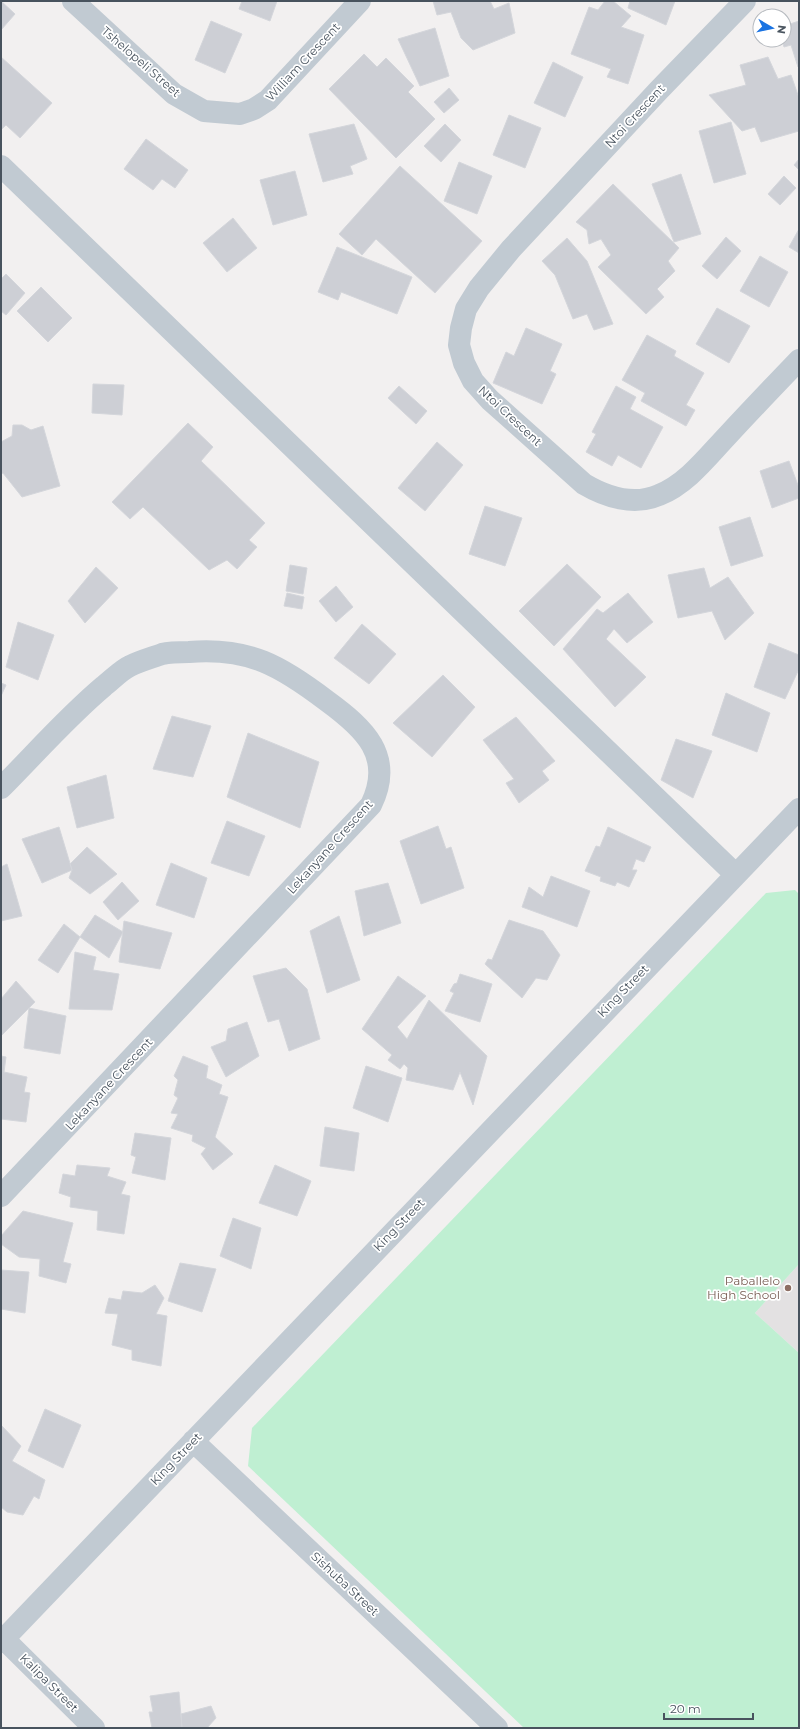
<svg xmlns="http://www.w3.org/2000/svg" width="800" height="1729" font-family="Montserrat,sans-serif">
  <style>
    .education { fill: #e3e1e2 }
    .green { fill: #bfefd2 }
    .building { fill: #cdcfd5; stroke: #d4d6db }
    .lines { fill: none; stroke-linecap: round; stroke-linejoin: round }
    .minor { stroke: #c1cad2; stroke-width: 22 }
    .education-dot { fill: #8d6e63; stroke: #fff; stroke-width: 1.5 }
    .labels { text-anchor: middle; stroke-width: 3.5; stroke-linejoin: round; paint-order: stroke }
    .street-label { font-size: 12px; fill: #48535e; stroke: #fff }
    .education-label { font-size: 12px; fill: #785e54; stroke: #fff; text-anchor: end }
  </style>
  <rect width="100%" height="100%" fill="#f2f0f0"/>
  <path class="education" d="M799,1264V1353L755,1313Z"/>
  <path class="green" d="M795,890L799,894V1264L755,1313L799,1353V1728H524L248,1466L252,1428L766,893Z"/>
  <path class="building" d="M1,1L15,14L1,30Z
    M242,1H277L270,21L239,9Z
    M433,1H490L494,9L509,3L515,33L473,50L461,38L451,12L437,15Z
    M605,1H613L631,16L621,27L644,35L628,84L607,77L611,69L571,54L589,7L598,10Z
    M630,1H675L666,25L628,8Z
    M211,21L242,34L225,73L195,60Z
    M799,21V67H798L791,45L784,47L782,40H784V26Z
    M435,28L449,76L420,86L398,39Z
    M364,54L377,67L386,58L414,86L408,92L435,119L396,158L329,89Z
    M1,57L52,103L20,138L6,125L1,130Z
    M768,57L778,79L791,75L799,98V131L761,142L755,127L742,131L709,95L746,85L740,65Z
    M553,62L583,77L565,117L534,103Z
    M449,88L459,100L444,113L434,102Z
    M509,115L541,128L525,168L493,155Z
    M731,122L746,174L714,183L699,131Z
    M354,124L367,159L350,166L353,174L323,182L309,134Z
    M445,124L461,140L441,162L424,146Z
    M146,139L188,170L175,188L162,179L153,190L124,169Z
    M799,159V170L794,165Z
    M459,162L492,176L477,214L444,201Z
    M400,166L482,241L435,293L376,239L362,255L339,234Z
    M295,171L307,215L273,225L260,180Z
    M681,174L701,234L674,242L652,184Z
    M784,176L796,188L780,205L768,194Z
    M613,184L679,248L668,261L675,271L657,289L664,297L646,314L598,267L611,255L601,239L589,244L587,230L576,222Z
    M233,218L257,248L227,272L203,243Z
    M799,229V253L789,247Z
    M726,237L741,251L717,279L702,266Z
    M567,238L587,261L613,324L594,330L587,314L573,319L555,275L542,261Z
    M337,247L412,277L397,314L341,292L338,300L318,292Z
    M760,256L788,272L769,307L740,291Z
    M6,274L25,293L6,315L1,311V279Z
    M41,287L72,318L48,342L17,311Z
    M717,308L750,326L729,363L696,344Z
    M526,328L562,344L550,371L556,374L542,404L493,383L506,352L514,356Z
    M647,335L676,351L674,356L704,373L686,405L695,410L686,426L641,401L645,393L622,380Z
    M93,384L124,385L122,415L92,413Z
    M399,386L427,411L416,424L388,398Z
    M616,386L636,397L630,409L663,427L641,468L618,455L612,466L586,452L596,434L592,432Z
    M188,423L213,447L201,461L265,523L249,540L257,547L237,569L227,560L209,570L143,507L130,519L112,502Z
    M13,425H22L31,430L43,426L60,486L22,497L3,473L1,474V442L12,436Z
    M437,442L463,465L425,511L398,488Z
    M789,461L799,488V498L772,508L760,471Z
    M485,506L522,518L505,566L469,554Z
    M750,517L763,556L731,566L719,527Z
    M567,564L601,597L554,646L519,611Z
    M290,565L307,568L303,594L286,591Z
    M96,567L118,588L85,623L68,601Z
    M704,568L710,588L728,577L754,613L725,640L712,611L678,618L668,575Z
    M336,586L353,607L336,622L319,601Z
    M287,593L304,597L302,609L284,606Z
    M628,593L653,622L627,643L614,629L606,639L646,677L615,707L563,649L597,609L603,613Z
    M18,622L54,635L38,680L6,667Z
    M362,624L396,654L369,684L334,658Z
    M769,643L799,655V669L785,699L754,687Z
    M443,675L475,707L432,757L393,723Z
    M1,683L6,685L1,696Z
    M726,693L770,713L757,752L712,735Z
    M172,716L211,726L193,777L153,769Z
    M516,717L555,761L542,771L549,780L519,803L506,783L514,779L483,740Z
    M248,733L319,762L300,828L227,797Z
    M676,739L712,751L693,798L661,780Z
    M106,775L114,818L77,828L67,787Z
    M227,821L265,836L249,876L211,863Z
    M438,826L446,849L451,847L464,888L421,904L400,841Z
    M59,827L72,870L42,883L22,839Z
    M608,827L651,847L644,862L636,859L632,870H637L629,887L617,882L615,886L600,881L601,877L585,871L596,846L600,847Z
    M87,847L117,874L90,894L69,878L72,870L70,864Z
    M171,863L207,878L194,918L156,905Z
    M7,864L22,916L1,921V867Z
    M551,876L590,891L577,927L522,907L529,887L543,897Z
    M122,882L139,901L118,920L103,902Z
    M388,883L401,923L364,936L355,891Z
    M95,915L123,932L109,958L80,937Z
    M339,916L360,980L327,993L310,931Z
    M509,920L543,931L560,955L547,980L536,978L522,998L485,964L488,959L492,960Z
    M124,921L172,933L160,969L119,962Z
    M64,924L80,937L58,973L38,960Z
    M75,952L96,957L93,970L119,974L112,1010L69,1009Z
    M286,968L307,989L320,1039L289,1051L279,1019L268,1022L253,976Z
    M460,974L492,984L480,1022L445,1011L454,993L450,991L454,984L457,983Z
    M398,976L426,996L397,1027L407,1039L429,1000L487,1056L473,1105L460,1072L453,1090L406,1080L408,1068L404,1064L400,1069L388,1060L392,1055L362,1029Z
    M16,981L35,1002L1,1036V999Z
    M29,1008L66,1016L60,1054L24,1048Z
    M247,1022L259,1056L226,1077L211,1047L226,1041L228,1029Z
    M1,1056L6,1057L4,1072L27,1077L24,1092L30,1093L26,1122L1,1119Z
    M183,1056L208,1066L206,1078L222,1085L219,1094L228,1097L215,1137L233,1154L213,1170L201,1154L206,1148L192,1141L193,1135L171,1128L178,1114L171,1113L178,1098L174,1095L178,1080L174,1076Z
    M366,1066L402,1078L388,1122L353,1108Z
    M325,1127L359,1133L354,1171L320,1166Z
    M135,1133L171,1138L165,1180L132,1173L136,1157L131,1155Z
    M77,1165L110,1168L107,1176L126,1182L121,1194L130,1196L124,1234L97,1230L98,1211L70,1207L71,1197L59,1193L63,1174L75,1176Z
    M275,1165L311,1181L297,1216L259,1203Z
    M23,1211L73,1223L63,1262L71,1264L66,1283L39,1276L40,1259L19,1257L1,1244V1236Z
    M233,1218L261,1228L251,1269L220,1256Z
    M180,1263L216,1269L202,1312L168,1301Z
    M1,1270L29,1272L25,1313L1,1309Z
    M155,1285L164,1298L156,1314L167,1316L161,1366L132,1360V1350L112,1345L118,1314L105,1313L109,1298L121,1300L123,1291L142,1293Z
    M45,1409L81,1425L63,1468L28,1451Z
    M1,1425L21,1446L12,1461L45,1480L39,1499L34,1496L23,1515L7,1512L1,1507Z
    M179,1692L182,1728H152L149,1712H153L150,1696Z
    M211,1706L216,1718L207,1728H182L181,1714Z"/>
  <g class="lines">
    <path class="minor" d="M73,1L174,94L204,111L240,114L254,109L268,100L360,1
      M745,1L659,90L511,249L479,288L466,309L461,328L459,345L464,363L473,381L490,400L584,484C606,497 634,506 659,495C687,484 708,456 728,435C751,410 775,385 799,360
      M1,166L735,874
      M1,788C35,754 67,717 104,686C112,680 121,670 130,666C140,661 151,658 162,654C170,652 180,652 189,652C249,647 281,666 327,701C364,728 395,756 371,805L1,1196
      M193,1441L497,1728
      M4,1639L94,1728
      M1,1642L799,809"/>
  </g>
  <circle class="education-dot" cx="788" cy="1288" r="4"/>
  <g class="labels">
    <g class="street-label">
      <text transform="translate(141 62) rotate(41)" y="4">Tshelopeli Street</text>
      <text transform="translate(303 62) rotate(-47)" y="4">William Crescent</text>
      <text transform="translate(635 116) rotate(-47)" y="4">Ntoi Crescent</text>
      <text transform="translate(510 416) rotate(43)" y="4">Ntoi Crescent</text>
      <text transform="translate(330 847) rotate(-48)" y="4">Lekanyane Crescent</text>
      <text transform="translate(623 991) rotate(-46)" y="4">King Street</text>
      <text transform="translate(109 1084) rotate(-47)" y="4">Lekanyane Crescent</text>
      <text transform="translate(399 1225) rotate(-46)" y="4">King Street</text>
      <text transform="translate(176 1459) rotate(-46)" y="4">King Street</text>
      <text transform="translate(345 1584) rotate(43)" y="4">Sishuba Street</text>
      <text transform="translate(49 1683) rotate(45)" y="4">Kalipa Street</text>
    </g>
    <g class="education-label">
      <text x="780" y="1285">Paballelo<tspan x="780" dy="14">High School</tspan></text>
    </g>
  </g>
  <rect width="800" height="1729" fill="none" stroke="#48535e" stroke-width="4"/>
  <g transform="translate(772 28) rotate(99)"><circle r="19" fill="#ffffff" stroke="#b6babf"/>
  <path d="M0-3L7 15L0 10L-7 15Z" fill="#1a73e2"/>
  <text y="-6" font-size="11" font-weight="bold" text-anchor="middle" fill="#48535e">N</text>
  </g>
  <path d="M664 1713v6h89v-6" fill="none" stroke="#48535e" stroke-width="2"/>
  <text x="670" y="1713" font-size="12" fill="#48535e" stroke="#ffffff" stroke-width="3" paint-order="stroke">20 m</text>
</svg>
